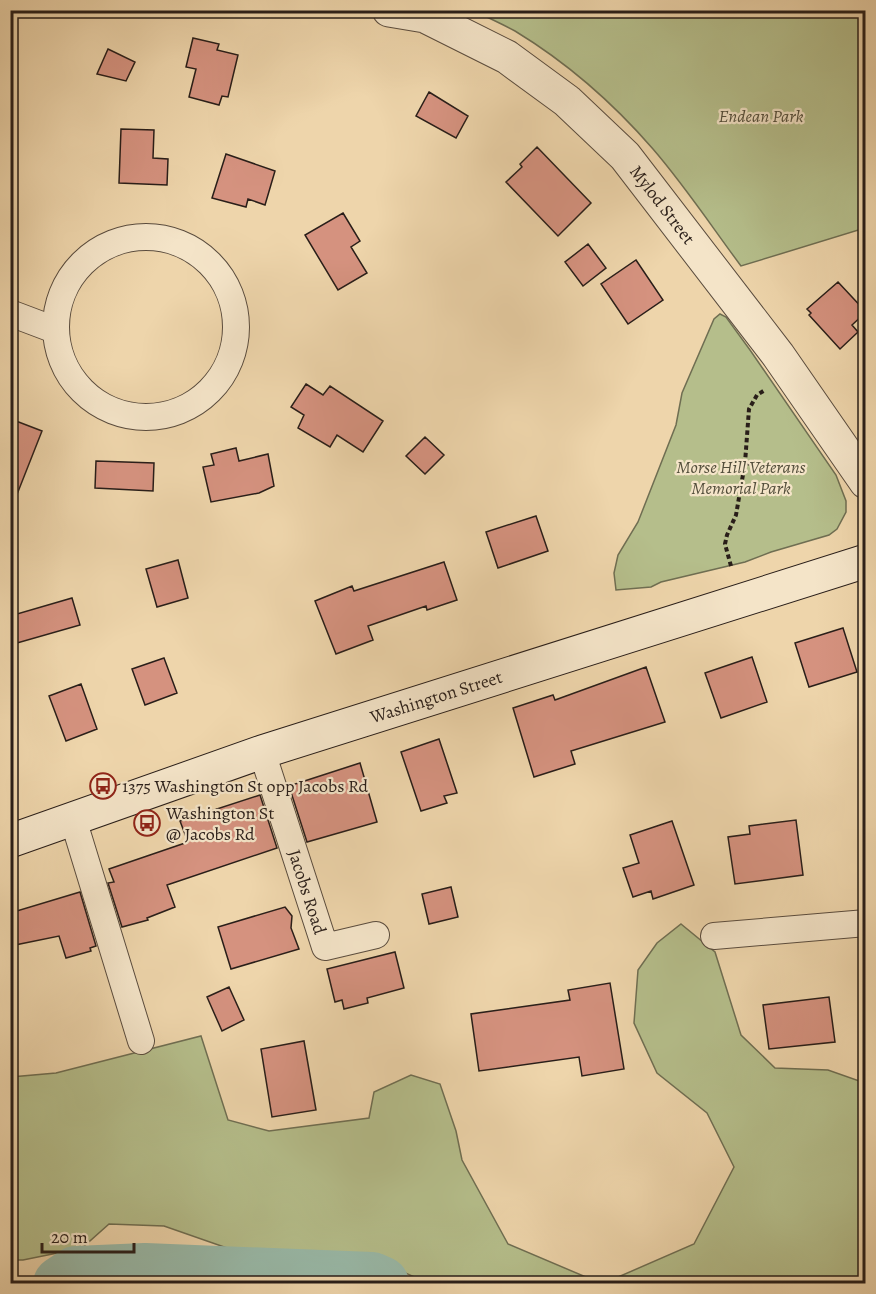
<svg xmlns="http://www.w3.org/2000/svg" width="876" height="1294" font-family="Alegreya,serif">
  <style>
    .green { fill: #b5be8b; stroke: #6f6e52; stroke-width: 1.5 }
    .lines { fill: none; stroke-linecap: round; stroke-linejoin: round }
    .river { stroke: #99b9a8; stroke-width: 56 }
    .building { fill: #d5927f; stroke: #291e19; stroke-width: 1.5 }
    .minor-casing { stroke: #5a4c3e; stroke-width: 28 }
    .tertiary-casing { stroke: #5a4c3e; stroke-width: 35 }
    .secondary-casing { stroke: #291e19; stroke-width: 35 }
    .path { stroke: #291e19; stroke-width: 4; stroke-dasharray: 4.5 3; stroke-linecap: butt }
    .minor { stroke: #f4e4c8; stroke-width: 26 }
    .tertiary { stroke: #f4e4c8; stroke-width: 33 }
    .secondary { stroke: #f4e4c8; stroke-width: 33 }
    .labels { text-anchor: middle; stroke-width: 4.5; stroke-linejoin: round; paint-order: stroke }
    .park-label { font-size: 18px; font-style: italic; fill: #534e3b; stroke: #f4e4c8 }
    .street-label { font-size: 18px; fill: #291e19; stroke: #f4e4c8 }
    .poi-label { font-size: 18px; fill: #291e19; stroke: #f4e4c8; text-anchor: start }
  </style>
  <rect width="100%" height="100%" fill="#eed5ab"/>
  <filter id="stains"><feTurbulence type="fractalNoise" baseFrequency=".00333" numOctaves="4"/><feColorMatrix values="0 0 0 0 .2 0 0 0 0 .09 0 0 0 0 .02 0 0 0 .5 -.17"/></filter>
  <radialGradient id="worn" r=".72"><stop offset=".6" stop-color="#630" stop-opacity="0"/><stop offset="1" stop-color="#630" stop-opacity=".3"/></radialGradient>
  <path class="green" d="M474,11H865V228L741,266C712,227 685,186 653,149C614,104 566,62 515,31C502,24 487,17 474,11Z
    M720,314L726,317L750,350L836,475L846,501V512L837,529L829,535L771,552L745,562L661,582L651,587L616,590L614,573L618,555L638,522L676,425L682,393L714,319Z
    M681,924L715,952L741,1035L775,1068L828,1070L865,1083V1283L602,1284L694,1244L734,1167L707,1113L657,1073L634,1023L638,970L657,943Z
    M201,1036L228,1120L269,1131L369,1118L374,1092L411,1075L440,1084L456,1131L462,1160L508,1244L600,1283H428L403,1272L326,1257L227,1248L164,1226L109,1224L82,1248L23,1260H11V1077L56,1073Z"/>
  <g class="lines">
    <path class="river" d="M61,1284L76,1274L145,1271L372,1280L381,1284"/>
  </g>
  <path class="building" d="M193,38L219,44L217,50L238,55L228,97L222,96L219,105L189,97L196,69L186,67Z
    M108,49L135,62L126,81L97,74Z
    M429,92L468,116L456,138L416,116Z
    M121,129L154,130L153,158L168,159L167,185L119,183Z
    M537,147L591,203L558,236L506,182L522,167L520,164Z
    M226,154L275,171L265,205L248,199L246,207L212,198Z
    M343,213L360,241L351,247L367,273L338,290L305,235Z
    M588,244L606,268L583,286L565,262Z
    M636,260L663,300L628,324L601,284Z
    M838,282L866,312L852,325L858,332L840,349L809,315L811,313L807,309Z
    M306,384L323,395L330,386L383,421L363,452L337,435L330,447L298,428L304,415L291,407Z
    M16,421L42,431L12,507L10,436Z
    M425,437L444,455L425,474L406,456Z
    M236,448L239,461L268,454L274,486L259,493L211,502L203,467L214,465L211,454Z
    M96,461L154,463L153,491L95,488Z
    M536,516L548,551L498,568L486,532Z
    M178,560L188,598L157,607L146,569Z
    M444,562L457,600L427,610L426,606L368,626L373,640L336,654L315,601L352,586L354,591Z
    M72,598L80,625L10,645V616Z
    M843,628L857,672L809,687L795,643Z
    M752,657L767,702L721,718L705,673Z
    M164,658L177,693L145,705L132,669Z
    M646,667L665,722L571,751L575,764L534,777L513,708L553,695L555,700Z
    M81,684L97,729L66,741L49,696Z
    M439,739L457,793L444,796L447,803L421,811L401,752Z
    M360,763L377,822L307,842L289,786Z
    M260,795L277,848L167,885L175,907L147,918L148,920L122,927L108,883L114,882L109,869L188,842L180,821Z
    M796,820L803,875L735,884L728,837L750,834L749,826Z
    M672,821L694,885L653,899L651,891L633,897L623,868L639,863L630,835Z
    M451,887L458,917L429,924L422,894Z
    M80,892L96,946L90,948L91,951L66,958L59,936L10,946V913Z
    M285,907L292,916L291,928L299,949L231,969L218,927Z
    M395,952L404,988L367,998L368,1003L344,1009L342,1000L335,1002L327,969Z
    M610,983L624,1069L582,1076L579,1057L479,1071L471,1014L570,1000L568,990Z
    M229,987L244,1020L222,1031L207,997Z
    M829,997L835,1042L769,1049L763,1005Z
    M304,1041L316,1110L272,1117L261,1049Z"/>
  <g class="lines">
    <g class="minor-casing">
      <g id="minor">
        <circle cx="146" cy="327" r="90"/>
        <path d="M10,313L55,330"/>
        <path id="s1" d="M262,752L325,947L376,935"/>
        <path d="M73,819L141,1041"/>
        <path d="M714,936L866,923"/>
      </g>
    </g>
    <g class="tertiary-casing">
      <g id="tertiary">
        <path id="s2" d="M389,10L425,16L507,57L567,101L625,156L778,355L866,482"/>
      </g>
    </g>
    <g class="secondary-casing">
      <g id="secondary">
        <path id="s3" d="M10,841L262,752L866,561"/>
      </g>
    </g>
    <path class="path" d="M745,463L759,465
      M731,566L725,544L727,535L736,515L745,463L749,409L757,395L765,390"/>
    <use href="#minor" class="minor"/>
    <use href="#tertiary" class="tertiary"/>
    <use href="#secondary" class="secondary"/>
  </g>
  <defs>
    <g id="bus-ring" transform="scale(1.35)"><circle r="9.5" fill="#f4e4c8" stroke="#8f2418" stroke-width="1.5"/><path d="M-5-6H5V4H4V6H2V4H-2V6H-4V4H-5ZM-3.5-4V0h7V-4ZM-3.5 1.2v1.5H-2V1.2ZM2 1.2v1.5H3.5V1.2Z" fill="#8f2418"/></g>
  </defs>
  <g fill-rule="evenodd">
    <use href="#bus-ring" x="103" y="786"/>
    <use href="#bus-ring" x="147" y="823"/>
  </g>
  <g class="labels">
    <g class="park-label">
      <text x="761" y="122">Endean Park</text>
      <text x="741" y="473">Morse Hill Veterans<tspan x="741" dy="21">Memorial Park</tspan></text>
    </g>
    <g class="street-label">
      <text dy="6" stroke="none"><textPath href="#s2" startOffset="344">Mylod Street</textPath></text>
      <text dy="6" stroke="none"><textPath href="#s3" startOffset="450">Washington Street</textPath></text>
      <text dy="6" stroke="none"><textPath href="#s1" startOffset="147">Jacobs Road</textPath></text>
    </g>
    <g class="poi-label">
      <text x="122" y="792">1375 Washington St opp Jacobs Rd</text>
      <text x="166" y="819">Washington St<tspan x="166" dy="21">@ Jacobs Rd</tspan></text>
    </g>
  </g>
  <rect width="876" height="1294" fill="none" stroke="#eed5ab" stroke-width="36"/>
  <rect x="12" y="12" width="852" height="1270" fill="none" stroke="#291e19" stroke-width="3"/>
  <rect x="18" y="18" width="840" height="1258" fill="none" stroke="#291e19" stroke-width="1.5"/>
  <path d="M42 1243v9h92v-9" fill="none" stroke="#291e19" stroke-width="3"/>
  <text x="51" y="1243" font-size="18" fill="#291e19" stroke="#f4e4c8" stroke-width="4.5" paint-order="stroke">20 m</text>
  <rect width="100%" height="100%" filter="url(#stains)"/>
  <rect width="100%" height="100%" fill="url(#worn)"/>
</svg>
